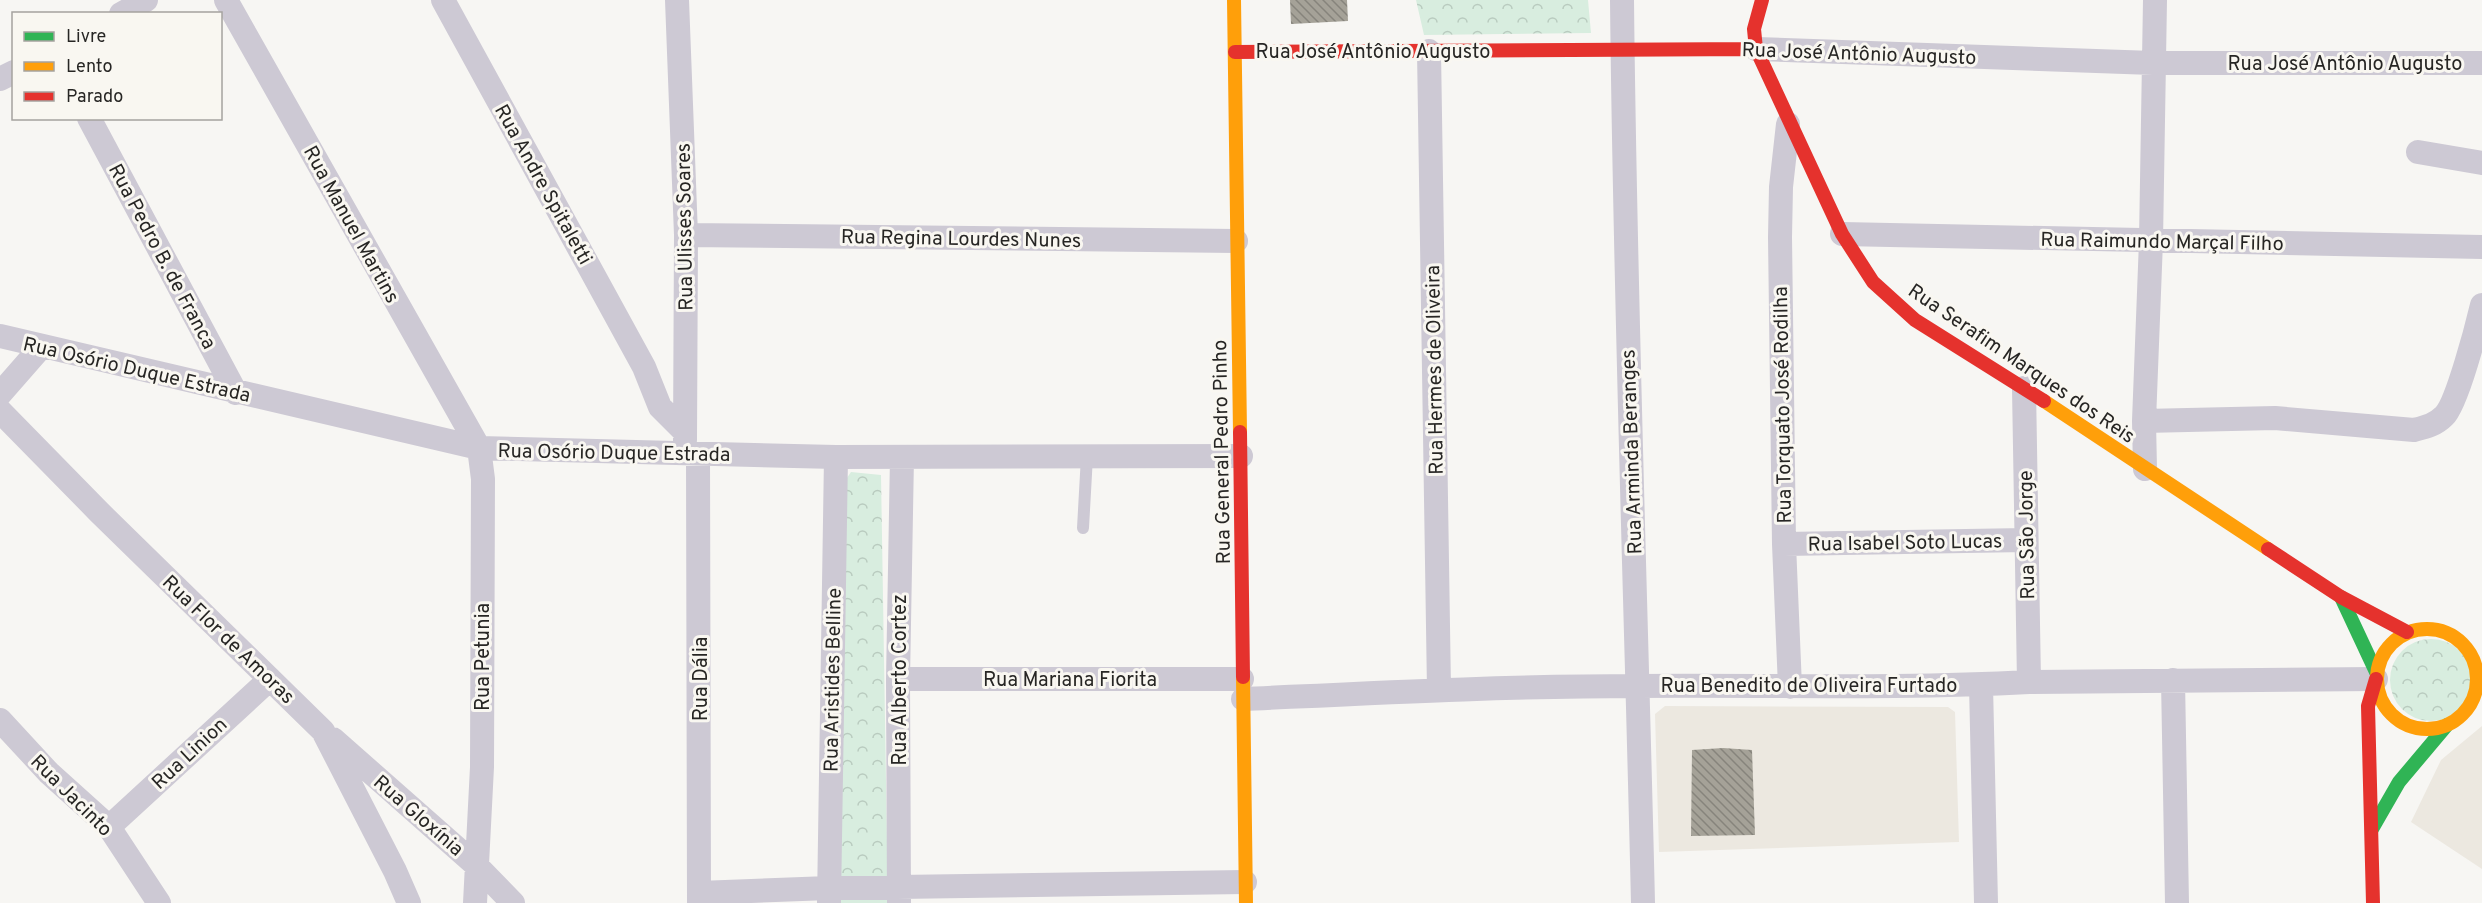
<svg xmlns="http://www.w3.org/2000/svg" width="2482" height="903" font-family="Overpass,sans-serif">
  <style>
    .built { fill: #ece8e0 }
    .forest { fill: url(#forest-crowns) }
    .building { fill: url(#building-back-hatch) }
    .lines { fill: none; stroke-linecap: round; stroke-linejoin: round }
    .lane { stroke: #cdc9d4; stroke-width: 12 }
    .street { stroke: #cdc9d4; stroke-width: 24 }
    .fast { stroke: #30b455; stroke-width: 14 }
    .slow { stroke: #ff9f0a; stroke-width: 14 }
    .jam { stroke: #e5322d; stroke-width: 14 }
    .labels { text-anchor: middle; stroke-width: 6; stroke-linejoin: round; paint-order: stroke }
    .street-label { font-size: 20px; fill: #272624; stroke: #f9f7f1 }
  </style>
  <defs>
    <pattern id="forest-crowns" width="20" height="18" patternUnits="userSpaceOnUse" patternTransform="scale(1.5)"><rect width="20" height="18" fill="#d8eddf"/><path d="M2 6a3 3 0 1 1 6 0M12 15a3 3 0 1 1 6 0" fill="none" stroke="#b9cbbf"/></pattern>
    <pattern id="building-back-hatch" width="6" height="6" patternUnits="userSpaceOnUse" patternTransform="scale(1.5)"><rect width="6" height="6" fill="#a5a298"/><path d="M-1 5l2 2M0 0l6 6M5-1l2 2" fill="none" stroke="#86847c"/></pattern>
  </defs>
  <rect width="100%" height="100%" fill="#f7f6f3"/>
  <path class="built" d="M1665,706L1948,707L1955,712L1959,842L1659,852L1655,714Z
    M2482,726V869L2411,822L2441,760Z"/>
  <path class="forest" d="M1416,0H1588L1591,33L1424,35Z
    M851,472L881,475L888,903H835L838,491Z
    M2390 680a41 41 0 1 1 82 0a41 41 0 1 1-82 0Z"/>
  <path class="building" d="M1290,0H1347L1348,21L1291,24Z
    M1723,748L1752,750L1755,835L1691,836L1692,750Z"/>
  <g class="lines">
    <path class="lane" d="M1083,528L1087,456"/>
    <path class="street" d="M226,0L479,448L483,479L482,767L475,903
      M443,0L644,367L660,407L684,431
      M677,0L686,235L685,440
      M1622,0C1625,301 1636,602 1643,903
      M121,14L146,0
      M1756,49L2153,63H2482
      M1429,51L1439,690
      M0,79L14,72
      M89,118L236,393
      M1788,124L1781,187L1780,237L1784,544L1790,687
      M2418,152L2482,163
      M1842,234L2482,247
      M686,235L1236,241
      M0,336L479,448L836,457L1241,456
      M2024,388L2029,682
      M0,394L42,346
      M0,411L99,512L323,731L395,871L409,903
      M2144,421L2275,418L2414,430C2426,427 2435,425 2444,416C2457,404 2477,326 2482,305
      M698,454L699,903
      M2145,469L2144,421L2151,241L2155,0
      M1784,544L2026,540
      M898,679H1242
      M2173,680L2177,903
      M1981,685L1986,903
      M1243,699C1374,693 1506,686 1638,686C1768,685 1899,689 2029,682L2376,679
      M0,720L49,773L109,827L159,903
      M333,739L477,866L513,903
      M109,827L270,679
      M699,893L829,888L1245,882
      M829,902L836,457
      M899,902L898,679L902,457"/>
    <path class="fast" d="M2341,597L2377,674
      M2372,829L2399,782L2447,725"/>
    <path class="slow" d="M1234,0L1240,432
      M2044,401L2268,549
      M2377 679a50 50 0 1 1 100 0a50 50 0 1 1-100 0Z
      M1243,677L1246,903"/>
    <path class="jam" d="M1762,0L1754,29L1756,49L1842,234L1873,282L1915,320L2044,401
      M1235,52L1756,49
      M1240,432L1243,677
      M2268,549L2341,597L2407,632
      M2373,903L2368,706L2376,679"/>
  </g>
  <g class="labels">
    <g class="street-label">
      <text x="1373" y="58">Rua José Antônio Augusto</text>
      <text transform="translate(1859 53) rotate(2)" y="7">Rua José Antônio Augusto</text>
      <text x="2345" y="70">Rua José Antônio Augusto</text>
      <text transform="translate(544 184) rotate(61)" y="7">Rua Andre Spitaletti</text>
      <text transform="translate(352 224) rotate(61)" y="7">Rua Manuel Martins</text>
      <text transform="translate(684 227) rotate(-91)" y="7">Rua Ulisses Soares</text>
      <text transform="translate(961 238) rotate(1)" y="7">Rua Regina Lourdes Nunes</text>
      <text transform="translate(2162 241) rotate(1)" y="7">Rua Raimundo Marçal Filho</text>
      <text transform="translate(163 256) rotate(62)" y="7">Rua Pedro B. de Franca</text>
      <text transform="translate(2022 363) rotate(34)" y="7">Rua Serafim Marques dos Reis</text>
      <text transform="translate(137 369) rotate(13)" y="7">Rua Osório Duque Estrada</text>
      <text transform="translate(1434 370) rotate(-91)" y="7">Rua Hermes de Oliveira</text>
      <text transform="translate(1782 405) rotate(-91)" y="7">Rua Torquato José Rodilha</text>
      <text transform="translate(614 452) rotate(1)" y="7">Rua Osório Duque Estrada</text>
      <text transform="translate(1221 452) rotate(-91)" y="7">Rua General Pedro Pinho</text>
      <text transform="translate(1631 452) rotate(-92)" y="7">Rua Arminda Beranges</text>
      <text transform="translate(2026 535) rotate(-91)" y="7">Rua São Jorge</text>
      <text transform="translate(1905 542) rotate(-1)" y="7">Rua Isabel Soto Lucas</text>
      <text transform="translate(229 639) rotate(44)" y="7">Rua Flor de Amoras</text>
      <text transform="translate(482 657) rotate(-90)" y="7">Rua Petunia</text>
      <text transform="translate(700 679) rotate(-90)" y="7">Rua Dália</text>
      <text x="1070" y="686">Rua Mariana Fiorita</text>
      <text transform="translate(832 680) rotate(-89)" y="7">Rua Aristides Belline</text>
      <text transform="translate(899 680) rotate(-90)" y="7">Rua Alberto Cortez</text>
      <text x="1809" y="692">Rua Benedito de Oliveira Furtado</text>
      <text transform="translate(189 753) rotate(-43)" y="7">Rua Linion</text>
      <text transform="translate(72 795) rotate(45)" y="7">Rua Jacinto</text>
      <text transform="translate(419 815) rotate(41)" y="7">Rua Gloxínia</text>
    </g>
  </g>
  <rect x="12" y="12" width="210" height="108" fill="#f9f7f1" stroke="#a5a39f" stroke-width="1.5"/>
  <rect x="24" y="32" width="30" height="9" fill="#30b455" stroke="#a5a39f" stroke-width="1.5"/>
  <text x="66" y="42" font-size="18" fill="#272624">Livre</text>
  <rect x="24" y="62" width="30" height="9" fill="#ff9f0a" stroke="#a5a39f" stroke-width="1.5"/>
  <text x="66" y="72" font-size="18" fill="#272624">Lento</text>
  <rect x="24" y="92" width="30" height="9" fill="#e5322d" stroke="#a5a39f" stroke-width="1.5"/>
  <text x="66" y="102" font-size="18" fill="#272624">Parado</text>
</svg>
